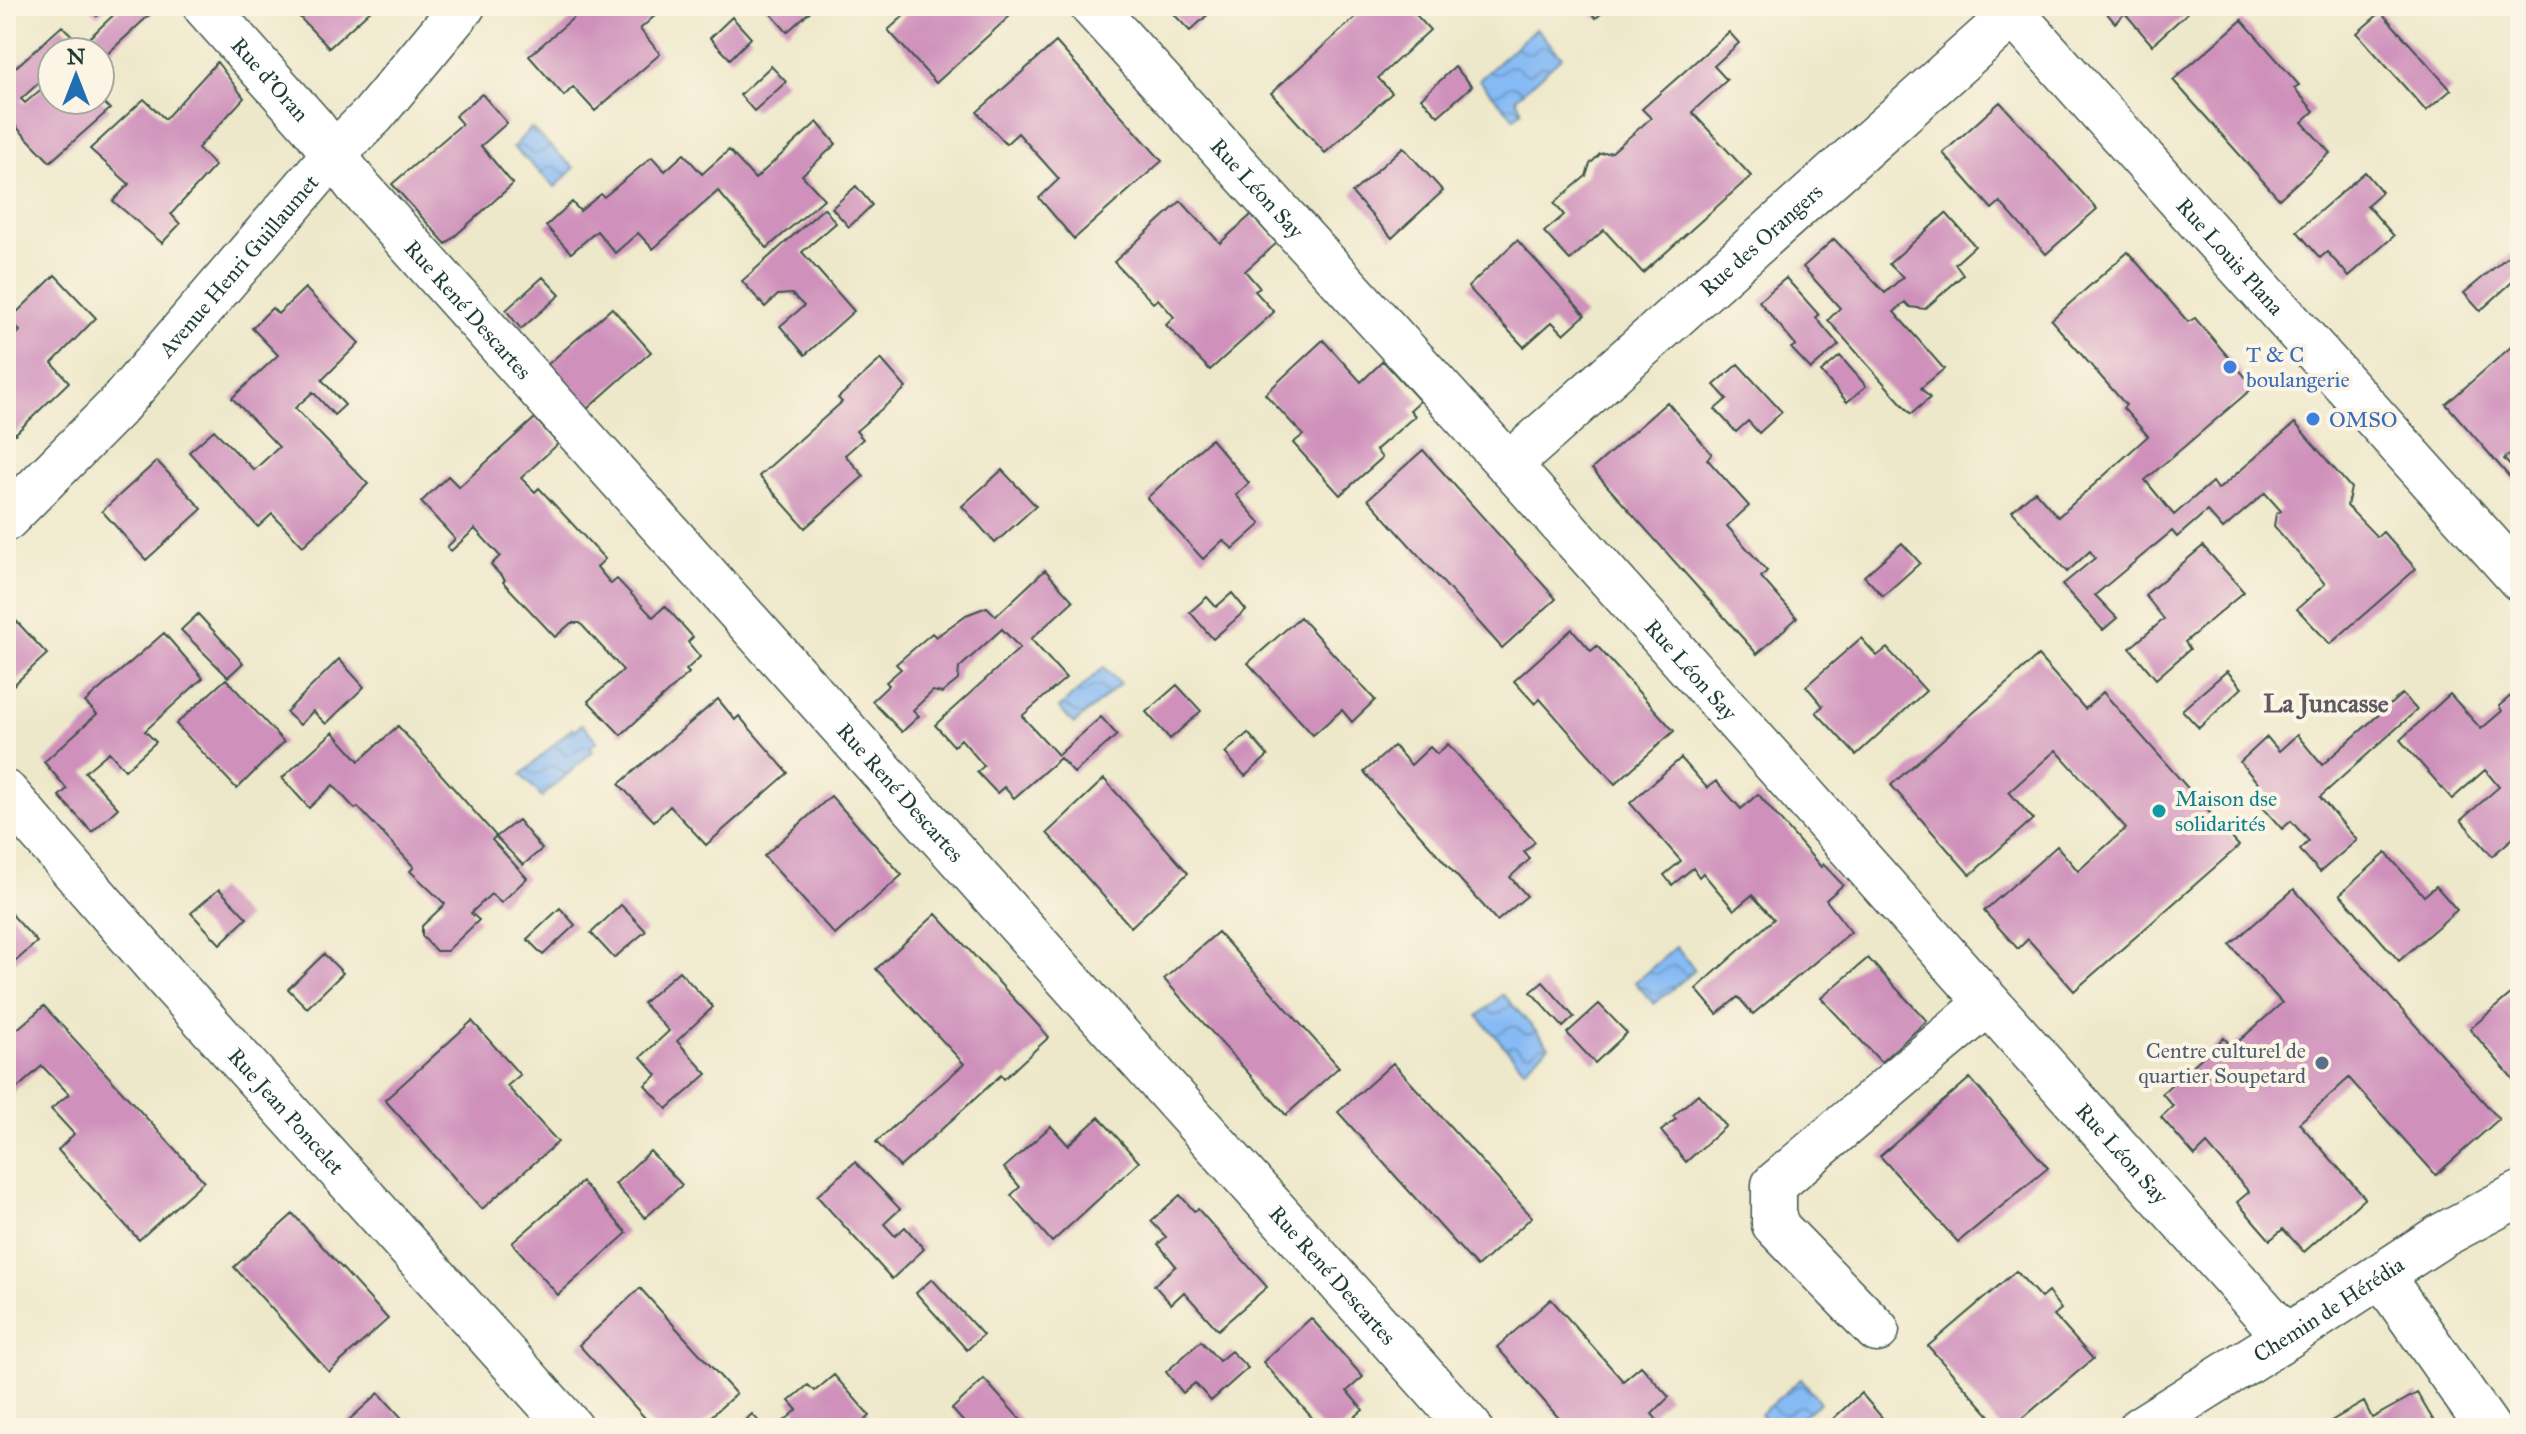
<svg xmlns="http://www.w3.org/2000/svg" width="2526" height="1434" font-family="'IM FELL Great Primer',serif">
  <style>
    .water { fill: url(#water-waves); stroke: #527c94; stroke-width: 2 }
    .building { fill: #cf91bb }
    .lines { fill: none; stroke-linecap: round; stroke-linejoin: round }
    .minor-casing { stroke: #3e574b; stroke-width: 47 }
    .minor { stroke: #fff; stroke-width: 44 }
    .shop-dot { fill: #3f7fe0; stroke: #fcf5e5; stroke-width: 3 }
    .culture-dot { fill: #0f9aa8; stroke: #fcf5e5; stroke-width: 3 }
    .service-dot { fill: #5c6f8a; stroke: #fcf5e5; stroke-width: 3 }
    .labels { text-anchor: middle; stroke-width: 8; stroke-linejoin: round; paint-order: stroke }
    .street-label { font-size: 22px; fill: #1f3d34; stroke: #fcf5e5 }
    .shop-label { font-size: 22px; fill: #366cbe; stroke: #fcf5e5; text-anchor: start }
    .culture-label { font-size: 22px; fill: #0d838f; stroke: #fcf5e5; text-anchor: start }
    .service-label { font-size: 22px; fill: #4e5e75; stroke: #fcf5e5; text-anchor: end }
    .quarter-label { font-size: 26px; font-weight: bold; fill: #5d5a63; stroke: #fcf5e5 }
  </style>
  <defs>
    <pattern id="water-waves" width="16" height="10" patternUnits="userSpaceOnUse" patternTransform="scale(2)"><rect width="16" height="10" fill="#85baf4"/><path d="M0 5q4-4 8 0t8 0" fill="none" stroke="#6c98c6"/></pattern>
  </defs>
  <rect width="100%" height="100%" fill="#fcf5e5"/>
  <filter id="ink" filterUnits="userSpaceOnUse"><feTurbulence type="fractalNoise" baseFrequency=".0125" numOctaves="2"/><feDisplacementMap in="SourceGraphic" scale="16" xChannelSelector="R" yChannelSelector="G"/><feConvolveMatrix kernelMatrix="1 2 1 2 8 2 1 2 1" color-interpolation-filters="sRGB"/></filter>
  <filter id="wash" filterUnits="userSpaceOnUse"><feTurbulence type="fractalNoise" baseFrequency=".006" numOctaves="4" result="noise"/><feDisplacementMap in="SourceGraphic" scale="32" xChannelSelector="R" yChannelSelector="G"/><feGaussianBlur stdDeviation="1.8" result="paint"/><feColorMatrix in="noise" values="0 0 0 0 0 0 0 0 0 0 0 0 0 0 0 0 0 1.4 0 .05"/><feComposite in="paint" operator="in"/></filter>
  <g filter="url(#wash)">
    <rect width="100%" height="100%" fill="#eee8cb"/>
    <path class="water" d="M1536,28L1562,57L1516,98L1522,111L1514,118L1479,80Z
      M531,128L574,168L555,187L513,147Z
      M1104,667L1120,684L1074,724L1059,708Z
      M582,724L597,741L590,747L593,751L542,797L521,775L572,728L575,730Z
      M1676,947L1695,970L1654,1004L1635,982Z
      M1503,994L1549,1046L1524,1069L1478,1016Z
      M1801,1379L1820,1402L1789,1428H1772L1760,1414Z"/>
    <g id="blocks">
      <path class="building" d="M88,6H107L97,16Z
        M123,6H159L104,57L87,40Z
        M289,6H375L329,48Z
        M587,6H652L658,13L640,29L660,54L595,111L573,87L564,96L529,56Z
        M764,6H816L787,32Z
        M915,6H1003L1011,15L936,83L888,30Z
        M1166,6H1217L1190,31Z
        M1368,6H1408L1430,30L1378,78L1392,93L1325,153L1271,93Z
        M1585,6H1610L1596,18Z
        M2101,6H2195L2152,45L2125,13L2115,23Z
        M2381,12L2451,90L2426,111L2357,33Z
        M732,17L751,38L730,59L710,38Z
        M2242,20L2299,85L2294,88L2314,111L2302,122L2330,153L2279,199L2173,80Z
        M62,26L82,45L74,52H52V71L21,99L25,103L52,80V100H101L110,109L50,162L6,116V76Z
        M1729,32L1739,43L1714,66L1727,80L1692,112L1751,176L1643,273L1604,230L1570,260L1544,232L1564,215L1554,203L1586,176L1590,164L1600,154L1612,152L1651,118L1642,109Z
        M1056,42L1162,161L1074,239L1039,198L1059,179L1018,133L1006,144L977,112Z
        M217,62L244,98L198,148L215,166L171,214L180,224L162,243L113,201L129,184L90,149L144,99L165,119Z
        M771,66L786,82L754,111L740,95Z
        M1455,67L1472,86L1438,116L1421,98Z
        M482,94L507,123L481,146L513,184L446,244L392,184L462,124L455,116Z
        M2000,102L2097,209L2046,254L2000,202L1992,209L1943,153Z
        M817,122L836,144L802,175L824,199L767,248L718,191L653,249L638,233L615,253L597,231L571,253L546,226L572,202L580,211L601,194L604,197L652,157L665,171L684,154L702,174L729,150L755,179Z
        M1403,147L1443,191L1392,238L1352,193Z
        M2365,172L2382,192L2367,205L2394,236L2349,276L2327,252L2320,258L2297,231Z
        M856,186L872,205L849,227L832,208Z
        M1181,201L1220,243L1251,215L1277,243L1245,271L1260,288L1255,291L1274,312L1210,370L1166,325L1174,317L1158,299L1153,303L1114,262Z
        M824,208L836,223L802,252L854,311L805,355L780,326L804,306L792,294L778,295L765,307L742,281Z
        M1946,213L1975,246L1955,264L1963,275L1925,309L1910,307L1905,302L1894,312L1944,369L1921,388L1930,398L1911,414L1828,320L1840,308L1803,267L1834,239L1885,293L1903,277L1889,264Z
        M1517,240L1585,315L1564,334L1552,322L1524,347L1468,287Z
        M2128,252L2188,322L2195,318L2254,387L2145,480L2174,515L2212,482L2217,489L2220,488L2295,423L2351,488L2347,506L2377,537L2383,532L2416,569L2330,644L2297,609L2325,584L2274,526L2276,514L2281,511L2265,493L2223,529L2207,511L2177,537L2172,531L2095,595L2117,618L2103,630L2062,585L2095,558L2093,555L2090,551L2067,572L2012,511L2035,491L2058,517L2148,436L2123,408L2126,405L2051,320Z
        M2512,253L2520,262V275L2480,311L2464,293Z
        M55,275L96,318L52,363L69,382L15,434L6,425V346L20,331L9,320Z
        M543,277L560,295L521,329L506,310Z
        M1786,278L1819,315L1816,318L1839,345L1811,369L1791,348L1796,345L1759,301Z
        M305,288L359,343L322,380L345,405L334,415L313,392L295,408L368,484L303,546L272,514L258,527L189,452L214,430L254,470L279,447L232,398L278,355L252,328L272,308L278,314Z
        M612,308L651,352L587,409L547,365Z
        M2520,339V462L2518,463L2510,454L2504,459L2520,477V489L2446,404Z
        M1323,340L1361,382L1383,361L1420,401L1410,410L1415,416L1376,450L1382,458L1340,495L1293,443L1303,435L1265,394Z
        M1840,356L1866,386L1847,402L1821,372Z
        M881,359L906,388L856,431L863,439L845,455L864,476L805,528L759,476L842,402L838,398Z
        M1738,364L1782,412L1759,433L1748,421L1736,432L1715,409L1727,399L1714,385Z
        M1667,402L1712,454L1707,459L1749,506L1727,526L1767,571L1761,577L1797,618L1757,654L1592,469Z
        M535,418L558,444L521,478L535,492L539,488L605,559L597,567L611,584L617,579L653,617L665,606L693,637L688,642L700,657L686,670L689,673L621,735L588,701L623,670L580,623H571L555,637L503,582L505,580L491,565L500,556L475,529L451,551L447,547L455,539L421,502L448,476L459,487Z
        M1211,439L1249,483L1236,495L1261,524L1233,549L1223,540L1203,559L1147,498Z
        M1423,450L1556,599L1502,648L1368,499Z
        M157,461L202,509L146,560L102,511Z
        M1002,470L1036,506L995,543L962,506Z
        M1902,543L1920,563L1883,596L1864,576Z
        M2203,546L2244,592L2185,642L2190,649L2156,679L2130,648L2164,619L2145,595Z
        M1045,570L1073,601L1031,639L1066,678L1022,716L1058,755L1101,717L1117,735L1074,773L1060,758L1014,798L1004,787L997,793L977,772L984,766L961,739L954,746L935,725L1020,648L1002,629L959,668L958,680L942,693L933,691L913,710L919,716L902,732L872,701L889,685L886,682L901,669L896,664L932,633L936,637L966,615L987,607L996,616Z
        M1232,593L1246,610L1213,639L1190,612L1207,597L1216,607Z
        M6,610L47,654L6,692Z
        M198,614L243,663L228,677L181,630Z
        M1300,617L1375,700L1352,722L1342,710L1313,735L1248,663Z
        M1572,629L1591,651L1597,646L1674,731L1615,784L1540,699L1535,704L1514,681Z
        M164,633L203,678L145,731L156,742L125,770L109,752L85,772L118,808L92,832L59,796L67,789L44,762L97,714L85,702Z
        M1861,638L1877,656L1887,648L1926,691L1856,755L1816,712L1823,706L1806,686Z
        M2038,656L2085,709L2103,692L2239,846L2074,991L2028,939L2018,949L1984,911L2057,846L2078,871L2126,828L2056,750L2009,792L2033,819L1970,875L1891,785Z
        M339,659L364,687L326,724L313,711L300,725L286,712Z
        M2227,671L2242,688L2199,728L2182,710Z
        M226,679L284,742L237,789L176,724Z
        M1177,685L1201,711L1170,739L1146,712Z
        M2520,688V832L2492,856L2461,820L2499,787L2485,770L2452,799L2400,740L2450,694L2481,729L2502,711L2499,706Z
        M2402,694L2417,710L2320,797L2357,840L2320,872L2300,850L2309,841L2291,821L2282,829L2259,803L2267,794L2240,762L2267,737L2279,751L2297,735L2322,765Z
        M718,699L735,720L739,716L788,773L706,845L670,806L654,821L619,784Z
        M398,726L496,836L492,840L527,878L501,903L491,894L471,913L479,920L447,951H436L422,936V926L445,904L410,871L414,867L358,807L355,809L333,785L309,808L282,778L333,732L359,761Z
        M1248,733L1268,756L1245,776L1225,753Z
        M1448,744L1535,842L1524,852L1530,859L1510,877L1527,896L1497,921L1364,772L1394,746L1411,765L1430,747L1437,754Z
        M1681,758L1707,788L1716,781L1741,809L1758,794L1821,867L1823,864L1843,885L1826,900L1851,932L1753,1014L1738,997L1717,1014L1696,989L1774,919L1752,895L1734,910L1703,873L1699,877L1693,868L1672,885L1664,875L1681,861L1630,803Z
        M1104,779L1188,873L1131,927L1047,833Z
        M831,796L902,875L835,935L764,856Z
        M518,820L542,849L523,865L496,837Z
        M2386,853L2424,896L2436,886L2457,910L2399,961L2340,894Z
        M219,889L247,918L220,944L191,913Z
        M2294,889L2499,1119L2436,1175L2349,1078L2299,1123L2365,1198L2304,1252L2283,1229L2270,1240L2237,1202L2249,1192L2207,1144L2195,1156L2161,1117L2173,1106L2162,1093L2224,1038L2232,1047L2282,1003L2230,945Z
        M621,905L646,931L614,958L591,933Z
        M6,908L37,942L6,970Z
        M560,908L575,925L543,955L527,939Z
        M936,914L1049,1037L1004,1079L1001,1075L900,1167L876,1142L964,1064L876,969Z
        M1218,932L1339,1067L1286,1115L1164,979Z
        M324,954L343,973L307,1008L288,989Z
        M1868,958L1927,1021L1881,1062L1821,998Z
        M679,971L713,1007L677,1041L707,1074L667,1109L645,1085L657,1075L641,1057L669,1031L643,1003Z
        M1543,982L1574,1017L1563,1027L1531,992Z
        M2520,986V1087L2470,1029Z
        M1599,1004L1627,1033L1595,1063L1567,1033Z
        M44,1006L204,1181L139,1240L58,1150L74,1134L51,1109L69,1094L42,1066L6,1098V1039Z
        M472,1021L520,1075L507,1086L558,1142L482,1209L385,1100Z
        M1393,1063L1532,1217L1477,1267L1338,1112Z
        M1970,1078L2048,1168L1958,1242L1880,1156Z
        M1698,1094L1726,1126L1686,1162L1661,1131L1676,1119L1673,1116Z
        M1099,1117L1139,1162L1052,1242L1011,1195L1020,1187L1004,1168L1051,1126L1068,1145Z
        M650,1151L682,1185L645,1218L615,1184Z
        M855,1162L900,1209L884,1224L895,1236L905,1227L924,1249L892,1279L817,1196Z
        M582,1182L627,1233L558,1295L512,1243Z
        M1180,1195L1194,1211L1198,1209L1267,1287L1218,1330L1184,1292L1171,1304L1154,1285L1176,1266L1158,1244L1166,1237L1151,1221Z
        M293,1214L388,1319L329,1372L234,1267Z
        M2016,1271L2041,1298L2048,1292L2061,1309L2054,1315L2093,1359L2011,1428H2001L1928,1346Z
        M932,1279L983,1335L967,1350L916,1293Z
        M640,1288L736,1394L698,1428H654L579,1345Z
        M1551,1299L1623,1381L1641,1366L1669,1397L1652,1414L1664,1428H1568L1557,1416L1497,1347Z
        M1311,1318L1363,1377L1347,1391L1363,1410L1342,1428H1321L1263,1362Z
        M1201,1341L1219,1361L1231,1351L1248,1368L1211,1401L1195,1383L1183,1393L1166,1372Z
        M834,1375L870,1416L856,1428H776L797,1410L789,1401L808,1385L815,1391Z
        M984,1379L1028,1428H969L952,1409Z
        M379,1393L411,1428H340Z
        M1861,1393L1891,1428H1823Z
        M2417,1393L2438,1428H2319L2364,1402L2372,1418Z
        M752,1414L765,1428H737Z"/>
    </g>
  </g>
  <g filter="url(#ink)">
    <use href="#blocks" fill-opacity="0" stroke="#3e574b" stroke-width="2"/>
    <g class="lines">
      <g class="minor-casing">
        <g id="minor">
          <path id="s1" d="M205,6L313,127L356,184L1470,1428"/>
          <path id="s2" d="M1092,6L1509,465L2286,1337"/>
          <path id="s3" d="M2006,6L2520,579"/>
          <path id="s4" d="M1509,465L2013,14"/>
          <path id="s5" d="M6,519L117,407L334,154L373,115L463,6"/>
          <path id="s6" d="M6,793L167,978L571,1428"/>
          <path d="M2381,1275L2488,1428"/>
          <path d="M1877,1330L1774,1224V1185L1988,1003"/>
          <path id="s7" d="M2141,1428L2286,1337L2441,1236L2520,1194"/>
        </g>
      </g>
      <use href="#minor" class="minor"/>
    </g>
  </g>
  <g class="shop-dot">
    <circle cx="2230" cy="367" r="8"/>
    <circle cx="2313" cy="419" r="8"/>
  </g>
  <circle class="culture-dot" cx="2159" cy="811" r="8"/>
  <circle class="service-dot" cx="2322" cy="1063" r="8"/>
  <g class="labels">
    <g class="street-label">
      <text dy="8" stroke="none"><textPath href="#s1" startOffset="98">Rue d'Oran</textPath></text>
      <text dy="8" stroke="none"><textPath href="#s2" startOffset="246">Rue Léon Say</textPath></text>
      <text dy="8" stroke="none"><textPath href="#s4" startOffset="338">Rue des Orangers</textPath></text>
      <text dy="8" stroke="none"><textPath href="#s3" startOffset="336">Rue Louis Plana</textPath></text>
      <text dy="8" stroke="none"><textPath href="#s5" startOffset="344">Avenue Henri Guillaumet</textPath></text>
      <text dy="8" stroke="none"><textPath href="#s1" startOffset="402">Rue René Descartes</textPath></text>
      <text dy="8" stroke="none"><textPath href="#s2" startOffset="894">Rue Léon Say</textPath></text>
      <text dy="8" stroke="none"><textPath href="#s1" startOffset="1050">Rue René Descartes</textPath></text>
      <text dy="8" stroke="none"><textPath href="#s6" startOffset="424">Rue Jean Poncelet</textPath></text>
      <text dy="8" stroke="none"><textPath href="#s2" startOffset="1542">Rue Léon Say</textPath></text>
      <text dy="8" stroke="none"><textPath href="#s1" startOffset="1698">Rue René Descartes</textPath></text>
      <text dy="8" stroke="none"><textPath href="#s7" startOffset="222">Chemin de Hérédia</textPath></text>
    </g>
    <g class="shop-label">
      <text x="2246" y="362">T &amp; C<tspan x="2246" dy="25">boulangerie</tspan></text>
      <text x="2329" y="427">OMSO</text>
    </g>
    <g class="culture-label">
      <text x="2175" y="806">Maison dse<tspan x="2175" dy="25">solidarités</tspan></text>
    </g>
    <g class="service-label">
      <text x="2306" y="1058">Centre culturel de<tspan x="2306" dy="25">quartier Soupetard</tspan></text>
    </g>
    <g class="quarter-label">
      <text x="2326" y="712">La Juncasse</text>
    </g>
  </g>
  <rect width="2526" height="1434" fill="none" stroke="#fcf5e5" stroke-width="32"/>
  <g transform="translate(76 76)"><circle r="38" fill="#fcf5e5" stroke="#a4ab9e" stroke-width="2"/>
  <path d="M0-6L14 30L0 20L-14 30Z" fill="#1f6fb2"/>
  <text y="-12" font-size="22" font-weight="bold" text-anchor="middle" fill="#1f3d34">N</text>
  </g>
</svg>
